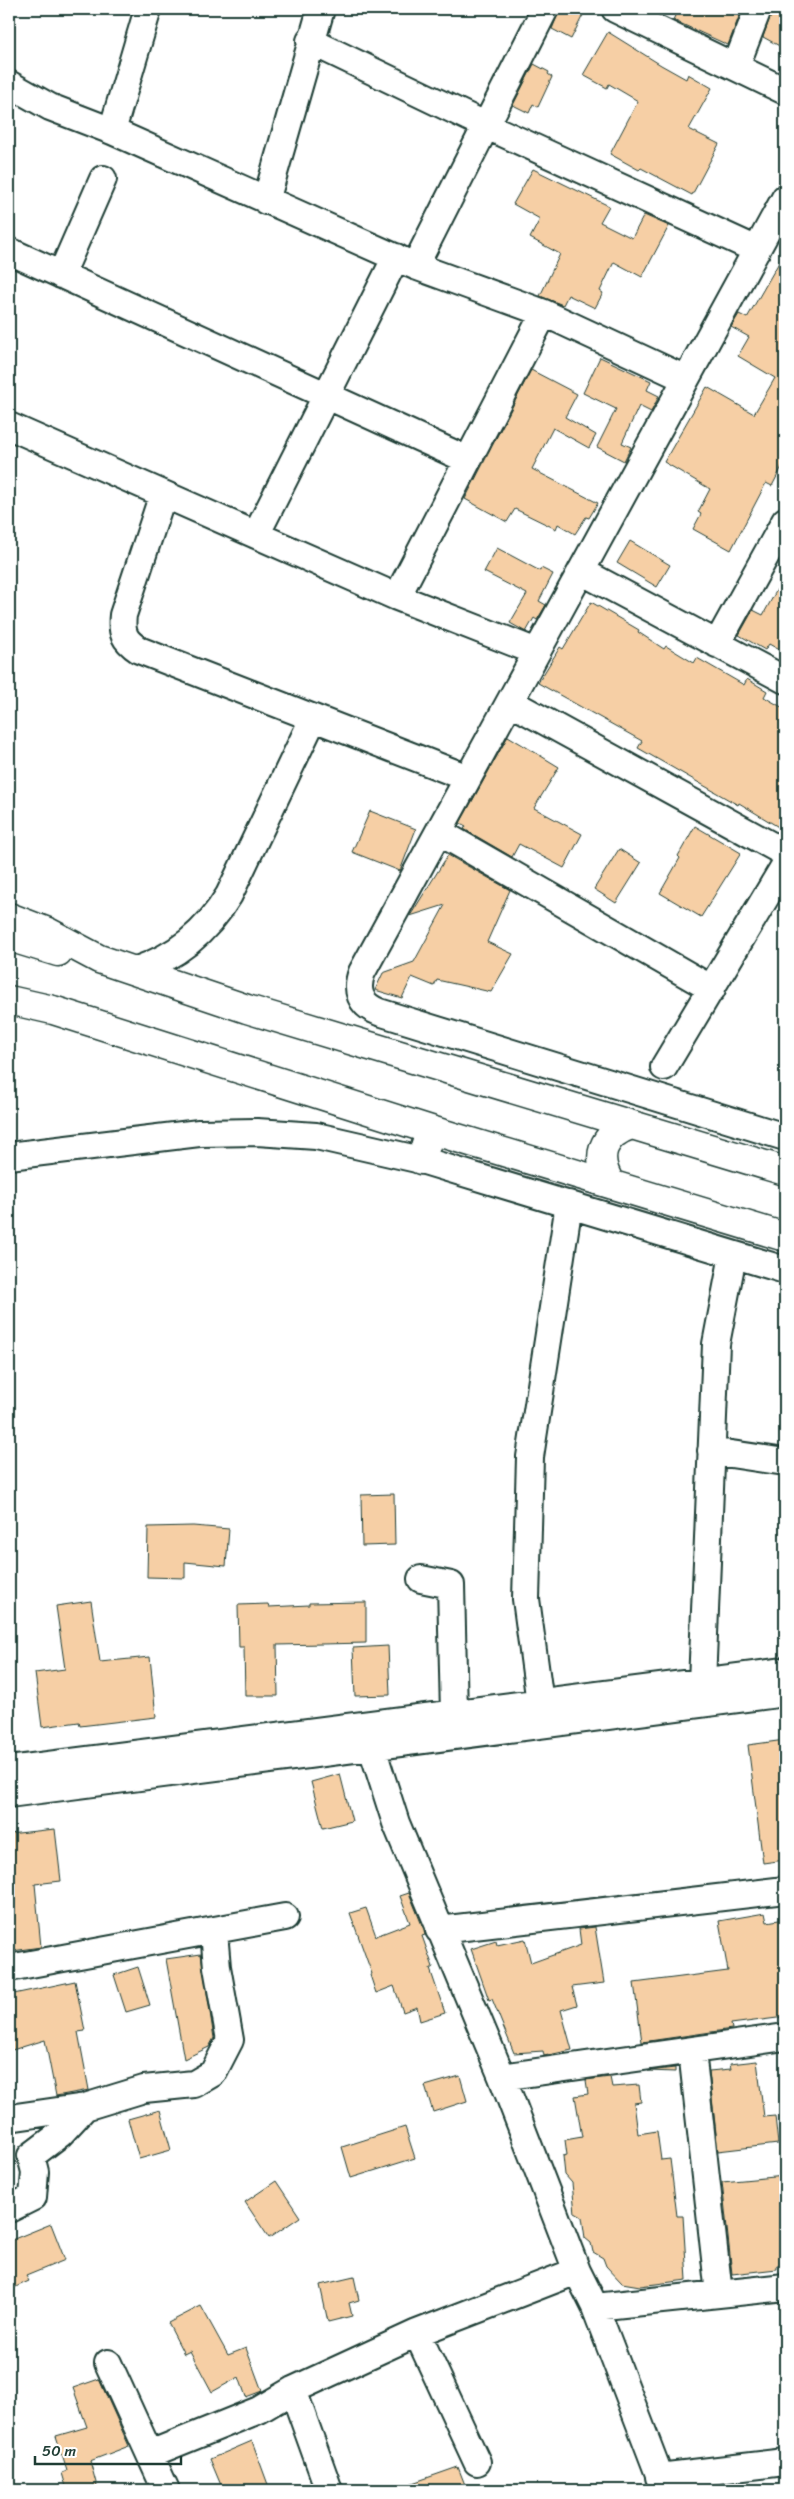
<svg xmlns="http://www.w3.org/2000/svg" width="794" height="2499" font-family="Sriracha,sans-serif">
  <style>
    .building { fill: #f6cfa5; stroke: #1f3d34 }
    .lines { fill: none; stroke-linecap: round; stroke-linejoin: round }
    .minor-casing { stroke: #1f3d34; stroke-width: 30 }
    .major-casing { stroke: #1f3d34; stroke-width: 31 }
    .minor { stroke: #fff; stroke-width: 26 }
    .major { stroke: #fff; stroke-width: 28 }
  </style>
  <rect width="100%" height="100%" fill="#fff"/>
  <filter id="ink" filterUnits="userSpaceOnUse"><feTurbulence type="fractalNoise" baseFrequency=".02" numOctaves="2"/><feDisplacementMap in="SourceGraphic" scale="10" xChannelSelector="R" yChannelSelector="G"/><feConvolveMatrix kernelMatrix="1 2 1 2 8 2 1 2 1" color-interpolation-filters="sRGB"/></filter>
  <g filter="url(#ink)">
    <path class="building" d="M560,9H586L571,39L552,29Z
      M678,9H742L728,45L673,20Z
      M773,9H785V49L763,37Z
      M608,32L661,65L686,79L688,74L712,88L689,129L719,144L692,195L641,168L639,170L610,154L638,101L609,84L607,88L583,75Z
      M534,64L549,72L548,74L552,77L538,107L533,104L529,113L513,105Z
      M533,169L609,206L600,222L632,238L644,215L669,226L642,277L614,262L600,291L603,293L595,308L568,295L563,305L540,296L560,254L530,238L540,219L513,204Z
      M785,252V461L772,486L766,483L731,550L693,529L701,514L698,512L710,489L664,462L707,387L754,414L775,378L738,356L749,337L731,327L739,314L747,318Z
      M600,357L651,381L647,390L659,396L651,412L639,406L622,443L631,447L624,461L597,447L616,409L583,393Z
      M531,370L577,394L565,417L596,435L589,448L553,428L532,469L598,503L589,518L586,517L575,534L558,524L556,529L515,509L507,522L465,499Z
      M630,541L670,565L657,587L617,563Z
      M497,548L540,571L541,568L553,574L539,601L546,605L537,620L534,618L526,632L510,623L527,594L484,572Z
      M785,575V653L769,644L765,650L739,635L753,610L763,615Z
      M591,602L639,630L638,632L664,649L666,646L694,663L697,658L744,685L747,679L767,691L764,697L785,709V831L739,803L738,805L638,748L642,741L538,683L560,647L563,649Z
      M508,736L559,767L534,808L582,834L564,868L519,844L512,857L464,829L466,826L460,823Z
      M370,811L416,829L400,871L352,852Z
      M695,826L741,853L701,917L660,893L680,858L678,856Z
      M619,849L641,863L616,903L594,889Z
      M448,855L510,890L487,942L513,954L491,992L437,980L434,986L412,977L402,998L375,990L383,973L414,962L445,905L410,916Z
      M394,1494L395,1545L362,1546L361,1495Z
      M193,1526L229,1529L226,1566L185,1562V1578L147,1577L148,1527Z
      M91,1601L100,1662L150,1657L156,1717L80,1726L79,1722L42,1727L35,1673L65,1669L56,1606Z
      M366,1602V1643L277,1645L278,1696H245L244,1647H239L238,1605L268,1604L269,1607L309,1605V1603Z
      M388,1646L390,1695L355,1696L353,1648Z
      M785,1740V1860L763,1863L748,1745Z
      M340,1774L352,1821L323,1828L311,1782Z
      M55,1829L61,1881L35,1884L41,1947L12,1951L9,1913V1891H12L9,1834Z
      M409,1893L424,1930L425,1935L422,1936L433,1967L430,1969L445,2013L420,2021L417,2007L403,2012L394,1986L376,1993L370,1975L372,1974L350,1913L366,1908L376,1936L410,1923L400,1896Z
      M765,1913L767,1922L785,1919V2017L731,2024L732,2029L642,2042L634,1983L728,1971L719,1921Z
      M595,1927L604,1983L572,1987L577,2005L561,2010L572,2050L544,2056L543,2051L514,2053L492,1999L489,2000L471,1949L496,1941L497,1945L525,1939L531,1963L581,1945L579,1929Z
      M201,1954L214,2038L209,2047L184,2059L166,1959Z
      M138,1967L150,2005L126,2012L114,1975Z
      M75,1981L85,2031L78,2032L89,2090L56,2096L45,2040L9,2051V1995Z
      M757,2061L764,2117L775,2116L778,2144L718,2151L709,2071L731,2069L730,2064Z
      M675,2068V2072L648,2071Z
      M460,2076L467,2101L433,2112L425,2086Z
      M610,2077L612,2087L639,2085L641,2102L634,2103L638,2134L657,2131L661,2160L670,2159L677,2216H683L687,2280L640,2286L622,2283L606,2266L603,2258L593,2252L591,2243L585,2238L582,2217L575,2213L572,2183L565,2175L563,2156L567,2155L565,2140L582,2137L575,2096L588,2094L586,2080Z
      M160,2110L171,2150L139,2159L128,2119Z
      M405,2127L415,2158L351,2178L342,2147Z
      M785,2176V2265L777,2266V2269L732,2274L722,2182Z
      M276,2181L300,2217L269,2238L245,2202Z
      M51,2224L65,2260L26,2276L29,2281L9,2290V2241Z
      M354,2277L359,2300L349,2303L352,2316L328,2322L320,2285Z
      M201,2306L228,2355L246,2348L262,2391L246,2397L239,2377L212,2392L190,2351L184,2354L168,2323Z
      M99,2379L129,2446L90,2461L98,2490H67L62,2473L67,2471L56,2436L87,2427L73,2388Z
      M252,2441L270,2490H223L210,2459Z
      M458,2467L467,2490H399L398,2488Z"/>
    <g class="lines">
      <g class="minor-casing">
        <path id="minor" d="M615,9L785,91
          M310,41L487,126L757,250
          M736,66L758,9
          M9,84L50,107L112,131L415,266L544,313L686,379
          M112,131L148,9
          M785,198L362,972C355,990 360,1005 379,1012L785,1137
          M266,201L321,9
          M9,251L468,460
          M415,266L545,9
          M61,275L103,179
          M9,426L397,597L537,652
          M163,494L123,615C121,633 124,640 139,650L468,778
          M256,535L396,257
          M581,571L785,680
          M397,597L544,313
          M717,644L785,521
          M510,702L785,853
          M439,832L712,989
          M134,971C176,957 206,933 229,895L313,719
          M664,1067L785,865
          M9,1156L199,1133L257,1132L316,1136L421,1160L785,1270
          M711,1451L785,1462
          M421,1579L451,1585L454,1714
          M702,1683L716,1344L733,1255
          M540,1703L526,1599L530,1457L569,1204
          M365,1726L396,1823L502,2077L577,2271L595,2307L665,2490
          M9,1770L785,1671
          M9,1794L785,1693
          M439,1930L785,1890
          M9,1968L285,1917
          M692,2051L719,2294
          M502,2077L785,2037
          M9,2118L85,2107L144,2089L194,2084L213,2073L230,2040L217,1967L214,1932
          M9,2209L33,2197L35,2172L31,2156L60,2134L85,2107
          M595,2307L785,2287
          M417,2333L477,2462
          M108,2363L166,2490
          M293,2390L329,2490
          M150,2454L259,2410L293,2390L417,2333L577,2271
          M659,2477L785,2462"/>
      </g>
      <g class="major-casing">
        <path id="major" d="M9,917L48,932L99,959L247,1009L785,1171
          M9,937L58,952
          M9,1000L53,1010L431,1130L785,1237
          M421,1160L431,1130
          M611,1184C594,1157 602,1135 631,1125"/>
      </g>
      <use href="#minor" class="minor"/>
      <use href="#major" class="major"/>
    </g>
  </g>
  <rect width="794" height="2499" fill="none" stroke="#fff" stroke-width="30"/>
  <rect x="15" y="15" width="764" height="2469" fill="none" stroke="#1f3d34" stroke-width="2" filter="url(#ink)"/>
  <path d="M35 2456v8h146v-8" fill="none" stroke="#1f3d34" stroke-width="2.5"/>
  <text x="42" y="2456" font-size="15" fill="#1f3d34" stroke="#ffffff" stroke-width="4" paint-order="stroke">50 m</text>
</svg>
